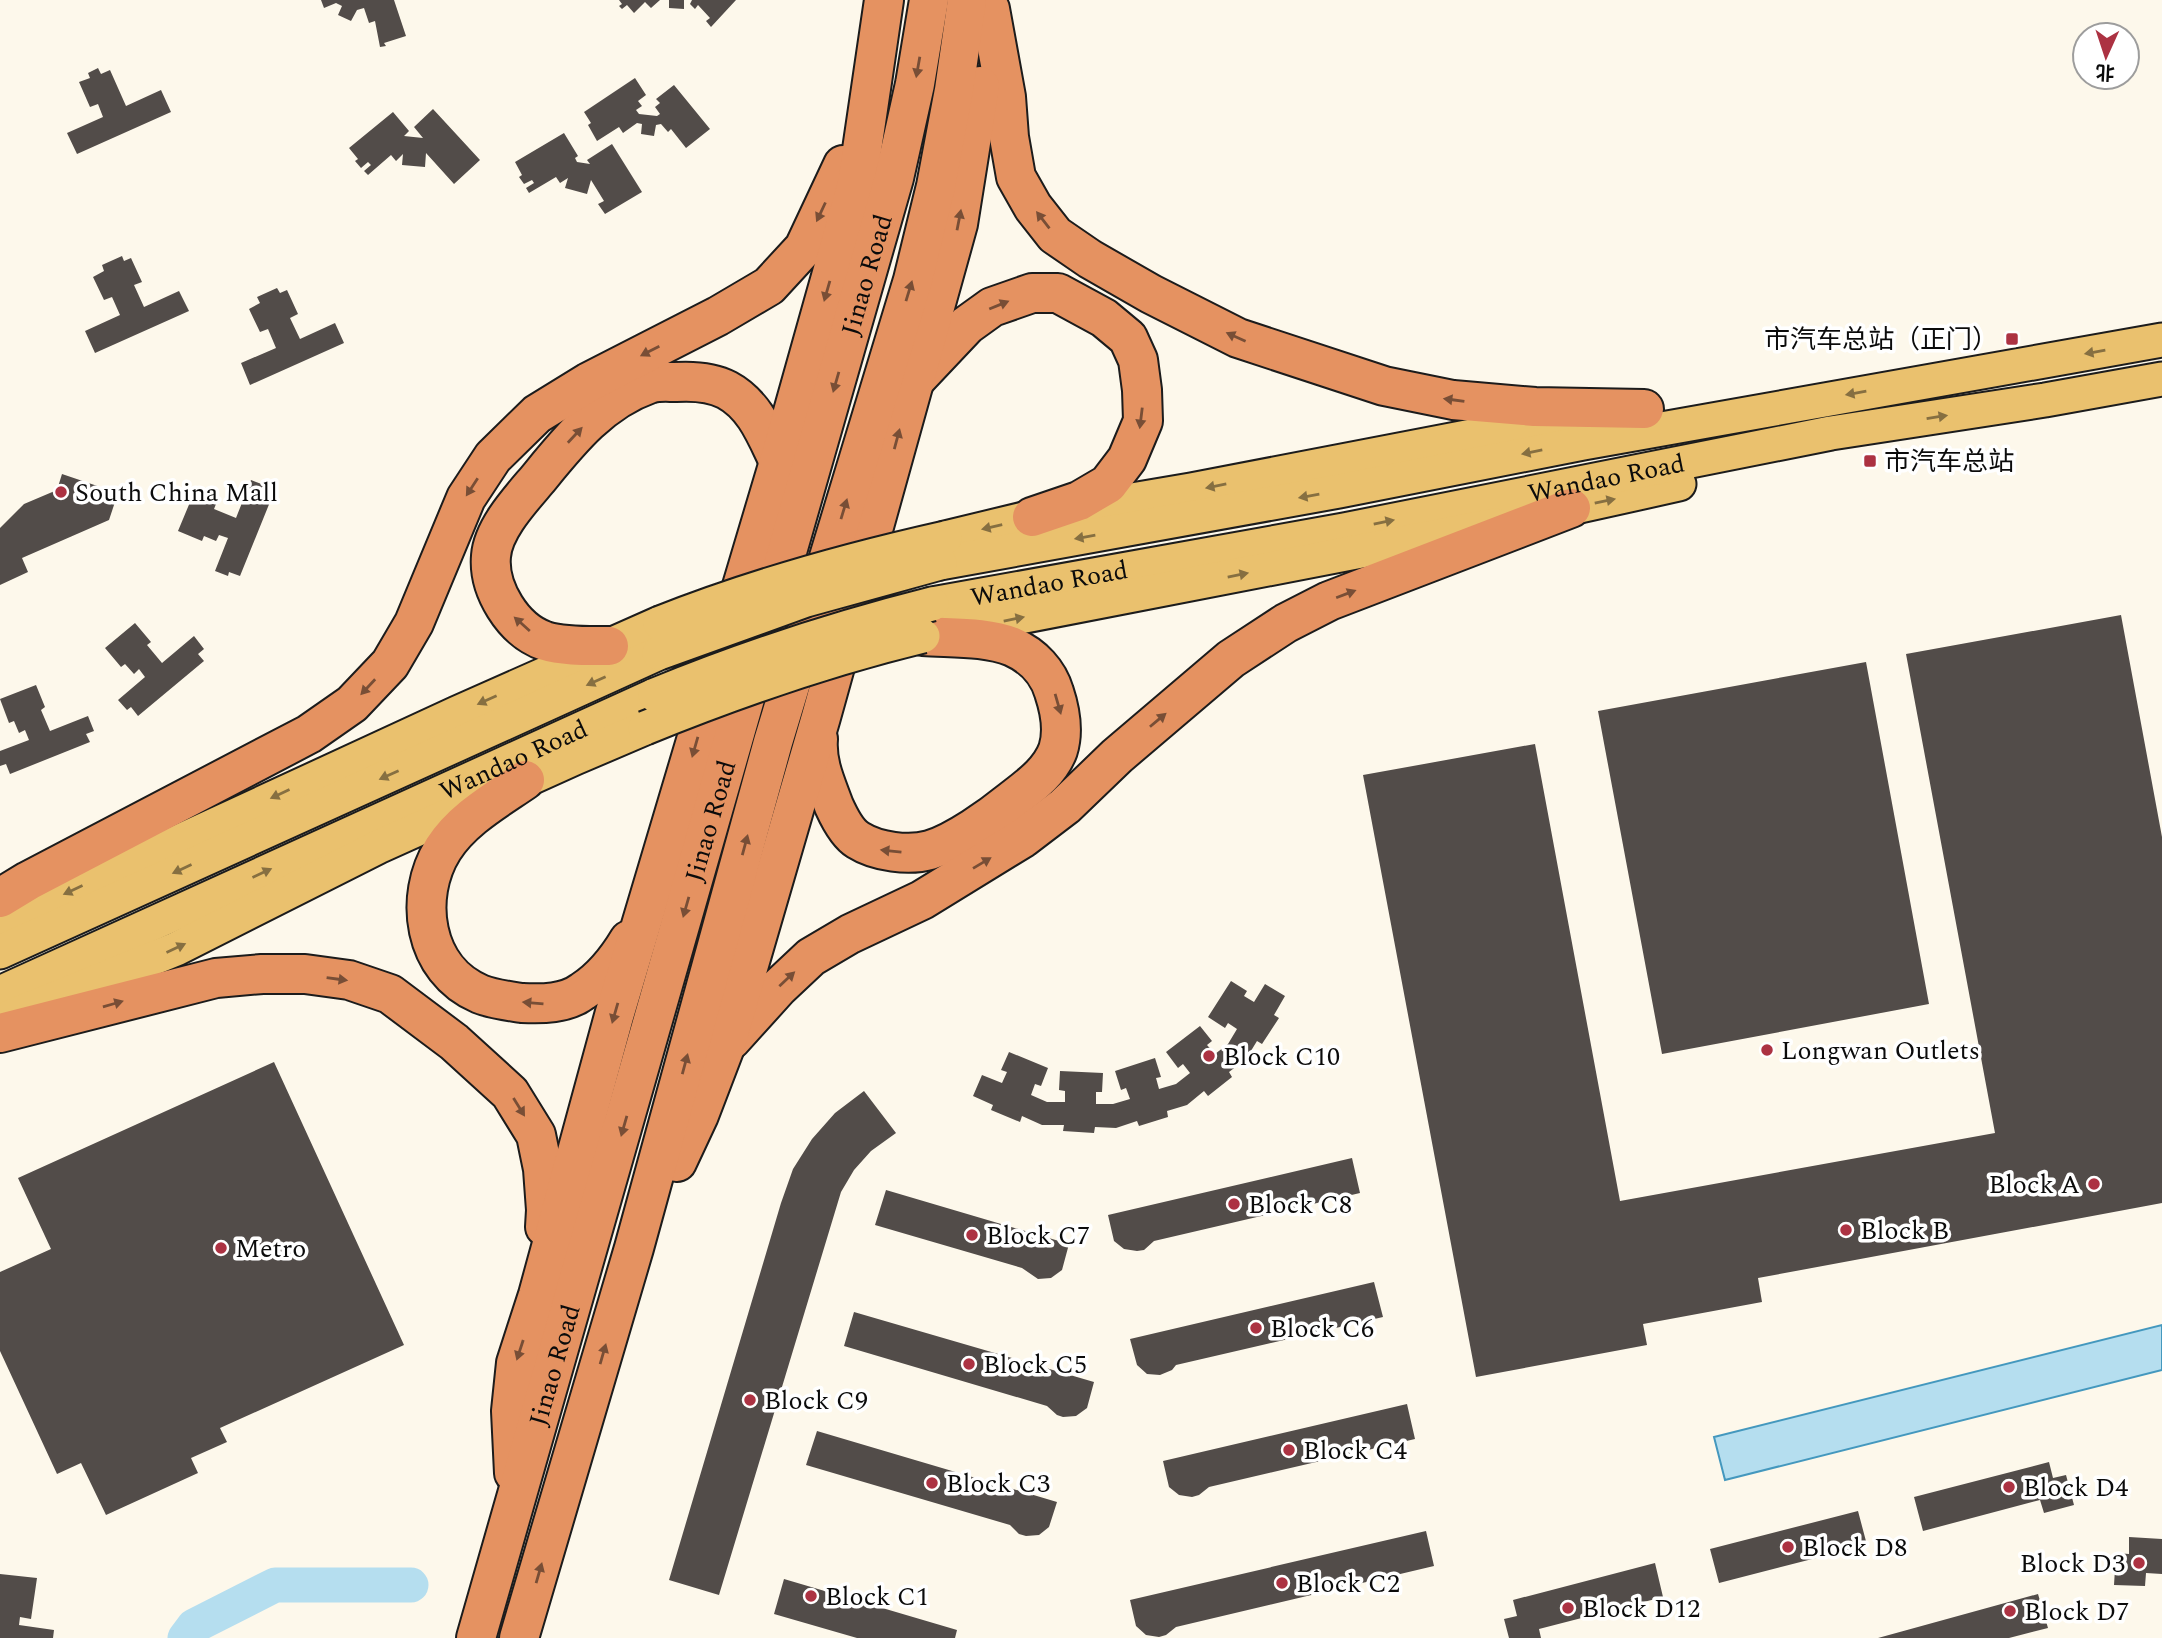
<svg xmlns="http://www.w3.org/2000/svg" width="2162" height="1638" font-family="Spectral,'Noto Sans SC',serif">
  <style>
    .water { fill: #b5deef; stroke: #4498be; stroke-width: 2 }
    .lines { fill: none; stroke-linecap: round; stroke-linejoin: round }
    .river { stroke: #b5deef; stroke-width: 35 }
    .building { fill: #524c49 }
    .major-casing { stroke: #1c1c1c; stroke-width: 37 }
    .highway-casing { stroke: #1c1c1c; stroke-width: 42 }
    .major { stroke: #eac16e; stroke-width: 33 }
    .highway { stroke: #e59261; stroke-width: 38 }
    .major-bridge-casing { stroke: #1c1c1c; stroke-width: 37; stroke-linecap: butt }
    .major-bridge { stroke: #eac16e; stroke-width: 33 }
    .oneway { fill: #784e36 }
    .oneway2 { fill: #866f41 }
    .poi-dot { fill: #ac3242; stroke: #fff; stroke-width: 2.5 }
    .labels { text-anchor: middle; stroke-width: 7; stroke-linejoin: round; paint-order: stroke }
    .street-label { font-size: 26px; fill: #0b0b0b; stroke: #fff }
    .poi-label { font-size: 26px; fill: #0b0b0b; stroke: #fff; text-anchor: start }
  </style>
  <rect width="100%" height="100%" fill="#fdf8eb"/>
  <path class="water" d="M2162,1325V1370L1725,1480L1714,1437Z"/>
  <g class="lines">
    <path class="river" d="M185,1638L194,1626L275,1585H411"/>
  </g>
  <path class="building" d="M321,0H394L406,36L384,43L386,46L380,47L375,21L369,23L364,8L357,10L351,21L338,15L342,6L336,3L324,8Z
    M619,0H660L651,8L645,2L634,13L627,5L622,9L619,6L622,4Z
    M669,0H684V9L669,8Z
    M692,0H736L711,27L706,21L710,18L698,5L695,9L690,4Z
    M98,68L101,74L110,70L126,106L161,90L171,112L77,154L67,133L103,117L98,104L90,107L79,82L90,78L88,73Z
    M635,78L646,95L638,101L642,106L636,110L639,114L657,116L660,114L655,107L660,103L656,99L674,85L710,129L686,148L671,129L668,132L661,124L656,125L654,136L641,134L642,124L637,123L623,133L619,127L597,141L588,125L591,123L584,112Z
    M433,109L480,160L454,184L426,153L425,167L402,165L403,154L396,161L391,155L368,175L364,171L371,165L368,162L361,168L355,161L358,159L349,148L393,112L409,131L404,136L423,138L414,127Z
    M564,133L578,156L575,158L577,162L590,164L587,160L612,144L642,192L605,214L598,204L604,201L591,180L587,194L565,188L568,178L560,183L556,177L529,193L526,188L534,183L532,180L524,184L519,177L522,175L515,162Z
    M122,256L124,261L131,258L142,282L134,285L144,307L179,291L189,311L95,353L85,331L120,315L112,297L104,300L93,277L104,271L102,265Z
    M277,288L280,293L287,290L298,314L290,318L300,339L335,323L344,343L250,385L241,363L276,348L268,329L260,332L249,309L260,303L257,297Z
    M62,474L118,493L109,520L22,558L28,572L0,585V528L24,504L57,490Z
    M251,480L267,486L264,493L272,497L240,576L229,572L228,576L215,571L228,538L219,535L216,541L204,536L202,541L178,531L193,495L216,504L214,509L236,518Z
    M2121,615L2162,837V1203L1758,1278L1762,1302L1643,1324L1647,1345L1476,1377L1363,775L1535,744L1620,1201L1995,1133L1906,654Z
    M135,623L151,642L147,645L162,663L194,636L204,649L198,654L204,661L138,716L131,707L127,710L118,700L145,677L139,669L134,674L125,664L121,667L105,648Z
    M1866,662L1929,1004L1662,1054L1598,711Z
    M36,685L45,707L41,710L50,731L88,716L94,731L86,734L90,742L10,774L6,764L0,766V751L29,740L25,730L19,733L14,721L9,723L0,699Z
    M1231,981L1247,991L1244,996L1254,1002L1265,984L1285,996L1274,1015L1279,1018L1262,1044L1257,1041L1246,1059L1229,1072L1232,1077L1208,1096L1204,1091L1187,1105L1167,1111L1168,1117L1139,1126L1137,1121L1116,1128L1095,1127L1094,1133L1063,1131L1064,1125H1042L1022,1116L1020,1122L991,1110L993,1105L973,1096L982,1075L1002,1083L1007,1072L1001,1070L1009,1052L1048,1068L1041,1086L1035,1084L1031,1095L1047,1102H1065V1091L1059,1090L1060,1071L1103,1073L1102,1092H1096V1104H1113L1130,1099L1126,1088L1121,1090L1115,1071L1155,1058L1161,1077L1156,1078L1159,1089L1176,1084L1190,1073L1183,1064L1178,1068L1166,1052L1200,1026L1212,1041L1207,1045L1215,1054L1228,1044L1237,1029L1228,1023L1225,1028L1208,1017Z
    M274,1062L404,1345L220,1428L227,1442L191,1458L198,1473L106,1515L81,1463L57,1474L0,1351V1272L51,1249L18,1178Z
    M864,1091L896,1133L871,1151L854,1170L841,1192L719,1595L669,1580L781,1203L793,1169L812,1139L835,1113Z
    M1352,1158L1360,1193L1154,1241L1144,1250L1137,1251L1124,1249L1114,1241L1108,1215Z
    M886,1190L1069,1244L1062,1270L1051,1278L1038,1279L1022,1268L875,1225Z
    M1374,1282L1383,1317L1176,1365L1172,1370L1160,1375L1147,1374L1137,1365L1130,1339Z
    M854,1312L1094,1382L1087,1408L1076,1416L1063,1417L1057,1415L1047,1406L844,1346Z
    M1407,1404L1415,1439L1209,1487L1199,1495L1192,1497L1179,1495L1169,1487L1163,1461Z
    M817,1431L1057,1502L1049,1527L1039,1535L1026,1536L1019,1534L1010,1525L806,1465Z
    M2049,1462L2053,1478L2066,1475L2074,1505L2044,1513L2040,1500L1923,1531L1914,1497Z
    M1858,1511L1867,1545L1719,1583L1710,1549Z
    M1426,1531L1434,1566L1176,1627L1166,1635L1159,1637L1146,1635L1136,1626L1130,1600Z
    M2129,1537L2162,1539V1574L2146,1573L2145,1586L2114,1585L2116,1553L2129,1554Z
    M1655,1563L1663,1597L1539,1629L1541,1638H1509L1504,1619L1517,1616L1513,1600Z
    M0,1574L37,1578L31,1619L20,1617L19,1625L54,1630L53,1638H0Z
    M784,1579L957,1630L955,1638H857L774,1614Z
    M2038,1594L2048,1628L2009,1638H1878Z"/>
  <g class="lines">
    <g class="major-casing">
      <g id="major">
        <path d="M1544,514L1679,484"/>
        <path d="M945,538L1032,517L1191,490L1571,417"/>
        <path d="M940,563L1339,491L1583,443L2162,340"/>
        <path id="s1" d="M932,604L1344,530L1831,433L2045,400L2162,379"/>
        <path d="M953,630L1495,525"/>
        <path d="M0,924L457,713L660,623"/>
        <path d="M0,952L659,653"/>
        <path id="s2" d="M0,993L655,695"/>
        <path d="M9,1017L176,949L378,847L575,758L645,728"/>
      </g>
    </g>
    <g class="highway-casing">
      <g id="highway">
        <path d="M990,9L1006,97L1009,137L1016,177L1033,207L1055,235L1090,259L1151,294L1238,338L1384,386L1453,400L1535,407L1644,409"/>
        <path d="M916,379L967,325L992,307L1032,293H1058L1104,318L1128,338L1138,360L1142,390L1143,421L1127,459L1108,484L1079,501L1032,517"/>
        <path d="M609,646C589,646 564,647 545,641C513,630 488,589 491,556C493,529 520,500 537,480C568,442 600,401 649,384C657,381 667,382 675,382C691,381 712,382 727,390C755,405 766,435 779,462"/>
        <path d="M818,739C816,763 826,784 834,806C839,817 848,834 858,840C877,852 909,856 930,850C956,842 991,817 1012,800C1030,786 1050,772 1058,750C1064,731 1060,710 1054,692C1048,672 1033,656 1013,647C986,636 952,638 923,636"/>
        <path d="M525,780C496,800 462,819 443,849C413,897 423,970 480,994C492,999 509,1001 522,1003C542,1004 566,1004 583,991C603,978 617,960 629,940"/>
        <path d="M0,898L28,881L309,734L352,704L390,664L414,623L466,498L493,457L537,414L589,382L718,316L769,286L804,248L843,165"/>
        <path d="M0,1033L216,978L262,974H305L349,980L390,994L454,1042L510,1093L536,1135L543,1169L546,1210L545,1227"/>
        <path d="M731,1040L778,988L811,957L850,934L922,900L1023,838L1065,806L1117,756L1231,659L1286,623L1329,601L1571,508"/>
        <path d="M677,1162L699,1115L725,1047L821,717L958,224L980,86"/>
        <path d="M514,1473L511,1411L516,1363L538,1295L614,1016L779,462L857,184L884,0"/>
        <path id="s3" d="M476,1638L894,178L915,84L929,0"/>
        <path d="M519,1638L634,1248L773,742L913,280L936,186L954,90L967,0"/>
      </g>
    </g>
    <use href="#major" class="major"/>
    <use href="#highway" class="highway"/>
    <g class="major-bridge-casing">
      <path id="major-bridge" d="M660,623C753,586 847,560 945,538
        M659,653L806,600L940,563
        M655,695C745,658 837,628 932,604
        M645,728C736,691 828,659 923,636"/>
    </g>
    <use href="#major-bridge" class="major-bridge"/>
  </g>
  <defs><path id="oneway-solid" d="M-6-.8H1V-3.2L6.5 0L1 3.2V.8H-6Z" transform="scale(1.75)"/></defs>
  <g class="oneway">
    <use href="#oneway-solid" transform="translate(918 67) rotate(100)"/>
    <use href="#oneway-solid" transform="translate(821 212) rotate(115)"/>
    <use href="#oneway-solid" transform="translate(959 220) rotate(-79)"/>
    <use href="#oneway-solid" transform="translate(1043 220) rotate(-128)"/>
    <use href="#oneway-solid" transform="translate(827 291) rotate(106)"/>
    <use href="#oneway-solid" transform="translate(909 291) rotate(-73)"/>
    <use href="#oneway-solid" transform="translate(999 305) rotate(-22)"/>
    <use href="#oneway-solid" transform="translate(1236 337) rotate(-156)"/>
    <use href="#oneway-solid" transform="translate(650 351) rotate(153)"/>
    <use href="#oneway-solid" transform="translate(836 382) rotate(106)"/>
    <use href="#oneway-solid" transform="translate(1454 400) rotate(-172)"/>
    <use href="#oneway-solid" transform="translate(1141 418) rotate(97)"/>
    <use href="#oneway-solid" transform="translate(575 435) rotate(-47)"/>
    <use href="#oneway-solid" transform="translate(897 439) rotate(-75)"/>
    <use href="#oneway-solid" transform="translate(472 487) rotate(123)"/>
    <use href="#oneway-solid" transform="translate(844 509) rotate(-73)"/>
    <use href="#oneway-solid" transform="translate(1346 594) rotate(-21)"/>
    <use href="#oneway-solid" transform="translate(522 624) rotate(-138)"/>
    <use href="#oneway-solid" transform="translate(368 687) rotate(133)"/>
    <use href="#oneway-solid" transform="translate(1058 704) rotate(74)"/>
    <use href="#oneway-solid" transform="translate(1158 720) rotate(-40)"/>
    <use href="#oneway-solid" transform="translate(695 747) rotate(106)"/>
    <use href="#oneway-solid" transform="translate(745 845) rotate(-75)"/>
    <use href="#oneway-solid" transform="translate(891 851) rotate(-174)"/>
    <use href="#oneway-solid" transform="translate(982 863) rotate(-31)"/>
    <use href="#oneway-solid" transform="translate(686 907) rotate(106)"/>
    <use href="#oneway-solid" transform="translate(337 979) rotate(8)"/>
    <use href="#oneway-solid" transform="translate(787 979) rotate(-43)"/>
    <use href="#oneway-solid" transform="translate(533 1003) rotate(-175)"/>
    <use href="#oneway-solid" transform="translate(113 1004) rotate(-16)"/>
    <use href="#oneway-solid" transform="translate(615 1013) rotate(106)"/>
    <use href="#oneway-solid" transform="translate(685 1064) rotate(-75)"/>
    <use href="#oneway-solid" transform="translate(519 1107) rotate(58)"/>
    <use href="#oneway-solid" transform="translate(624 1126) rotate(106)"/>
    <use href="#oneway-solid" transform="translate(520 1350) rotate(108)"/>
    <use href="#oneway-solid" transform="translate(603 1354) rotate(-74)"/>
    <use href="#oneway-solid" transform="translate(539 1573) rotate(-74)"/>
  </g>
  <g class="oneway2">
    <use href="#oneway-solid" transform="translate(2095 352) rotate(170)"/>
    <use href="#oneway-solid" transform="translate(1856 393) rotate(170)"/>
    <use href="#oneway-solid" transform="translate(1937 417) rotate(-9)"/>
    <use href="#oneway-solid" transform="translate(1532 452) rotate(169)"/>
    <use href="#oneway-solid" transform="translate(1216 486) rotate(169)"/>
    <use href="#oneway-solid" transform="translate(1309 496) rotate(170)"/>
    <use href="#oneway-solid" transform="translate(1605 501) rotate(-12)"/>
    <use href="#oneway-solid" transform="translate(1384 522) rotate(-12)"/>
    <use href="#oneway-solid" transform="translate(992 527) rotate(167)"/>
    <use href="#oneway-solid" transform="translate(1085 537) rotate(170)"/>
    <use href="#oneway-solid" transform="translate(1238 575) rotate(-11)"/>
    <use href="#oneway-solid" transform="translate(1014 619) rotate(-11)"/>
    <use href="#oneway-solid" transform="translate(596 681) rotate(156)"/>
    <use href="#oneway-solid" transform="translate(487 700) rotate(156)"/>
    <use href="#oneway-solid" transform="translate(389 775) rotate(156)"/>
    <use href="#oneway-solid" transform="translate(280 794) rotate(155)"/>
    <use href="#oneway-solid" transform="translate(182 869) rotate(155)"/>
    <use href="#oneway-solid" transform="translate(262 873) rotate(-25)"/>
    <use href="#oneway-solid" transform="translate(73 890) rotate(155)"/>
    <use href="#oneway-solid" transform="translate(176 948) rotate(-25)"/>
  </g>
  <g class="poi-dot">
    <rect x="2005" y="332" width="14" height="14" rx="3.5"/>
    <rect x="1863" y="454" width="14" height="14" rx="3.5"/>
    <circle cx="61" cy="492" r="7"/>
    <circle cx="1767" cy="1050" r="7"/>
    <circle cx="1209" cy="1056" r="7"/>
    <circle cx="2094" cy="1184" r="7"/>
    <circle cx="1234" cy="1204" r="7"/>
    <circle cx="1846" cy="1230" r="7"/>
    <circle cx="972" cy="1235" r="7"/>
    <circle cx="221" cy="1248" r="7"/>
    <circle cx="1256" cy="1328" r="7"/>
    <circle cx="969" cy="1364" r="7"/>
    <circle cx="750" cy="1400" r="7"/>
    <circle cx="1289" cy="1450" r="7"/>
    <circle cx="932" cy="1483" r="7"/>
    <circle cx="2009" cy="1487" r="7"/>
    <circle cx="1788" cy="1547" r="7"/>
    <circle cx="2139" cy="1563" r="7"/>
    <circle cx="1282" cy="1583" r="7"/>
    <circle cx="811" cy="1596" r="7"/>
    <circle cx="1568" cy="1608" r="7"/>
    <circle cx="2010" cy="1611" r="7"/>
  </g>
  <g class="labels">
    <g class="street-label">
      <text dy="9" stroke="none"><textPath href="#s3" startOffset="1418">Jinao Road</textPath></text>
      <text dy="9" stroke="none"><textPath href="#s1" startOffset="686">Wandao Road</textPath></text>
      <text dy="9" stroke="none"><textPath href="#s1" startOffset="119">Wandao Road</textPath></text>
      <text dy="9" stroke="none"><textPath href="#s2" startOffset="564">Wandao Road</textPath></text>
      <text dy="9" stroke="none"><textPath href="#s3" startOffset="850">Jinao Road</textPath></text>
      <text dy="9" stroke="none"><textPath href="#s3" startOffset="284">Jinao Road</textPath></text>
    </g>
    <g class="poi-label">
      <text x="1998" y="348" text-anchor="end">市汽车总站（正门）</text>
      <text x="1884" y="470">市汽车总站</text>
      <text x="75" y="501">South China Mall</text>
      <text x="1781" y="1059">Longwan Outlets</text>
      <text x="1223" y="1065">Block C10</text>
      <text x="2080" y="1193" text-anchor="end">Block A</text>
      <text x="1248" y="1213">Block C8</text>
      <text x="1860" y="1239">Block B</text>
      <text x="986" y="1244">Block C7</text>
      <text x="235" y="1257">Metro</text>
      <text x="1270" y="1337">Block C6</text>
      <text x="983" y="1373">Block C5</text>
      <text x="764" y="1409">Block C9</text>
      <text x="1303" y="1459">Block C4</text>
      <text x="946" y="1492">Block C3</text>
      <text x="2023" y="1496">Block D4</text>
      <text x="1802" y="1556">Block D8</text>
      <text x="2125" y="1572" text-anchor="end">Block D3</text>
      <text x="1296" y="1592">Block C2</text>
      <text x="825" y="1605">Block C1</text>
      <text x="1582" y="1617">Block D12</text>
      <text x="2024" y="1620">Block D7</text>
    </g>
  </g>
  <g transform="translate(2106 56) rotate(183)"><circle r="33" fill="#ffffff" stroke="#9d9d9d" stroke-width="2"/>
  <path d="M0-5L12 26L0 18L-12 26Z" fill="#ac3242"/>
  <text y="-10" font-size="19" font-weight="bold" text-anchor="middle" fill="#0b0b0b">北</text>
  </g>
</svg>
